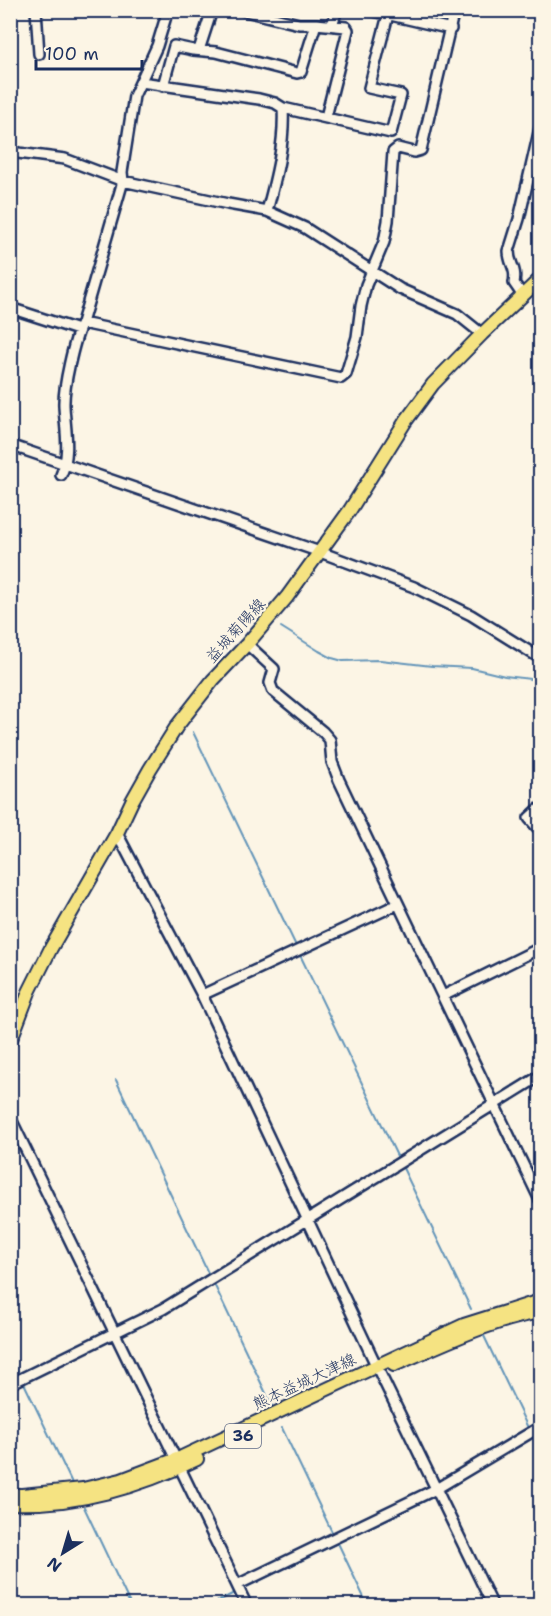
<svg xmlns="http://www.w3.org/2000/svg" width="551" height="1616" font-family="'Shantell Sans','Klee One',sans-serif">
  <style>
    .lines { fill: none; stroke-linecap: round; stroke-linejoin: round }
    .stream { stroke: #6495b9; stroke-width: 2 }
    .minor-casing { stroke: #1b2f5e; stroke-width: 14 }
    .major-casing { stroke: #1b2f5e; stroke-width: 16 }
    .minor { stroke: #fcf5e5; stroke-width: 9 }
    .major { stroke: #f5e382; stroke-width: 12 }
    .labels { text-anchor: middle; stroke-width: 4.5; stroke-linejoin: round; paint-order: stroke }
    .shield { fill: #fcf5e5; stroke: #5e6a86; stroke-width: 1.5 }
    .shield-label { font-size: 15px; font-weight: bold; fill: #1b2f5e }
    .street-label { font-size: 16px; fill: #1b2f5e; stroke: #fcf5e5 }
  </style>
  <rect width="100%" height="100%" fill="#fcf5e5"/>
  <filter id="ink" filterUnits="userSpaceOnUse"><feTurbulence type="fractalNoise" baseFrequency=".0167" numOctaves="2"/><feDisplacementMap in="SourceGraphic" scale="12" xChannelSelector="R" yChannelSelector="G"/><feConvolveMatrix kernelMatrix="1 2 1 2 8 2 1 2 1" color-interpolation-filters="sRGB"/></filter>
  <g filter="url(#ink)">
    <g class="lines">
      <path class="stream" d="M281,627L319,651L332,658L343,661L380,660L432,666L472,668L505,676L531,679L540,683
        M193,732L297,948
        M301,957L398,1158
        M116,1080L210,1277
        M500,1106L540,1081
        M402,1166L471,1309
        M313,1222L493,1111
        M214,1284L272,1406
        M168,1311L305,1227
        M484,1336L529,1430
        M10,1356L19,1375
        M23,1381L72,1483
        M282,1428L333,1534
        M533,1436L540,1453
        M454,1484L540,1432
        M84,1507L131,1606
        M337,1541L368,1606
        M244,1588L435,1496
        M209,1606L236,1592"/>
      <g class="minor-casing">
        <path id="minor" d="M36,10L39,54
          M241,10L299,24H316L346,27L348,30L326,117
          M369,10L451,29
          M539,10L540,11
          M332,25L337,10
          M199,50L212,10
          M141,82L259,99L275,103L283,108C285,143 276,178 267,211
          M163,86L174,46L193,50L216,52L297,73L301,72L316,24
          M283,108L391,133L401,95L369,88L388,15
          M10,152L65,159L123,181L228,204L267,211L305,228L400,289L457,314L482,334
          M523,296L514,283C517,267 509,265 509,251L519,219L540,128
          M10,308L78,330
          M82,323L341,378L346,374L357,337L361,306L366,285L384,242L388,221L393,152L398,148L414,152L421,150L454,10
          M10,445L320,552L414,587L471,615L540,658
          M61,475C71,454 65,428 64,406C63,388 74,339 82,323L123,181L122,172L134,96L157,46L168,10
          M247,644L274,669L270,683L273,691L323,732L330,740L332,762L339,780L540,1200
          M537,827L529,818L540,808
          M117,833L202,995L376,1365L493,1606
          M202,995L398,904
          M443,996L540,948
          M10,1117L247,1606
          M10,1384L163,1309L540,1076
          M237,1585L436,1489L540,1427"/>
      </g>
      <g class="major-casing">
        <path id="major" d="M10,1042L29,992L51,948L117,833L132,801L150,769L177,726L213,680L247,644L287,597L350,510L405,422L433,384L482,334L540,279
          M394,1365C441,1345 491,1320 540,1312
          M10,1495H22L83,1489L121,1480L182,1457L464,1325L540,1301
          M10,1503C76,1506 139,1487 197,1459"/>
      </g>
      <use href="#minor" class="minor"/>
      <use href="#major" class="major"/>
    </g>
  </g>
  <g class="labels">
    <rect class="shield" x="225" y="1424" width="36" height="24" rx="4.5"/>
    <g class="shield-label">
      <text x="243" y="1441">36</text>
    </g>
    <g class="street-label">
      <text transform="translate(235 630) rotate(-48)" y="6">益城菊陽線</text>
      <text transform="translate(304 1381) rotate(-25)" y="6">熊本益城大津線</text>
    </g>
  </g>
  <rect width="551" height="1616" fill="none" stroke="#fcf5e5" stroke-width="36"/>
  <rect x="18" y="18" width="515" height="1580" fill="none" stroke="#1b2f5e" stroke-width="2" filter="url(#ink)"/>
  <g transform="translate(63 1553) rotate(217)" stroke="#fcf5e5" stroke-width="4.5" paint-order="stroke">
  <path d="M0-4.5L10 22L0 15L-10 22Z" fill="#1b2f5e"/>
  <text y="-9" font-size="16" font-weight="bold" text-anchor="middle" fill="#1b2f5e">N</text>
  </g>
  <path d="M36 60v9h106v-9" fill="none" stroke="#1b2f5e" stroke-width="3"/>
  <text x="45" y="60" font-size="18" fill="#1b2f5e" stroke="#fcf5e5" stroke-width="4.5" paint-order="stroke">100 m</text>
</svg>
